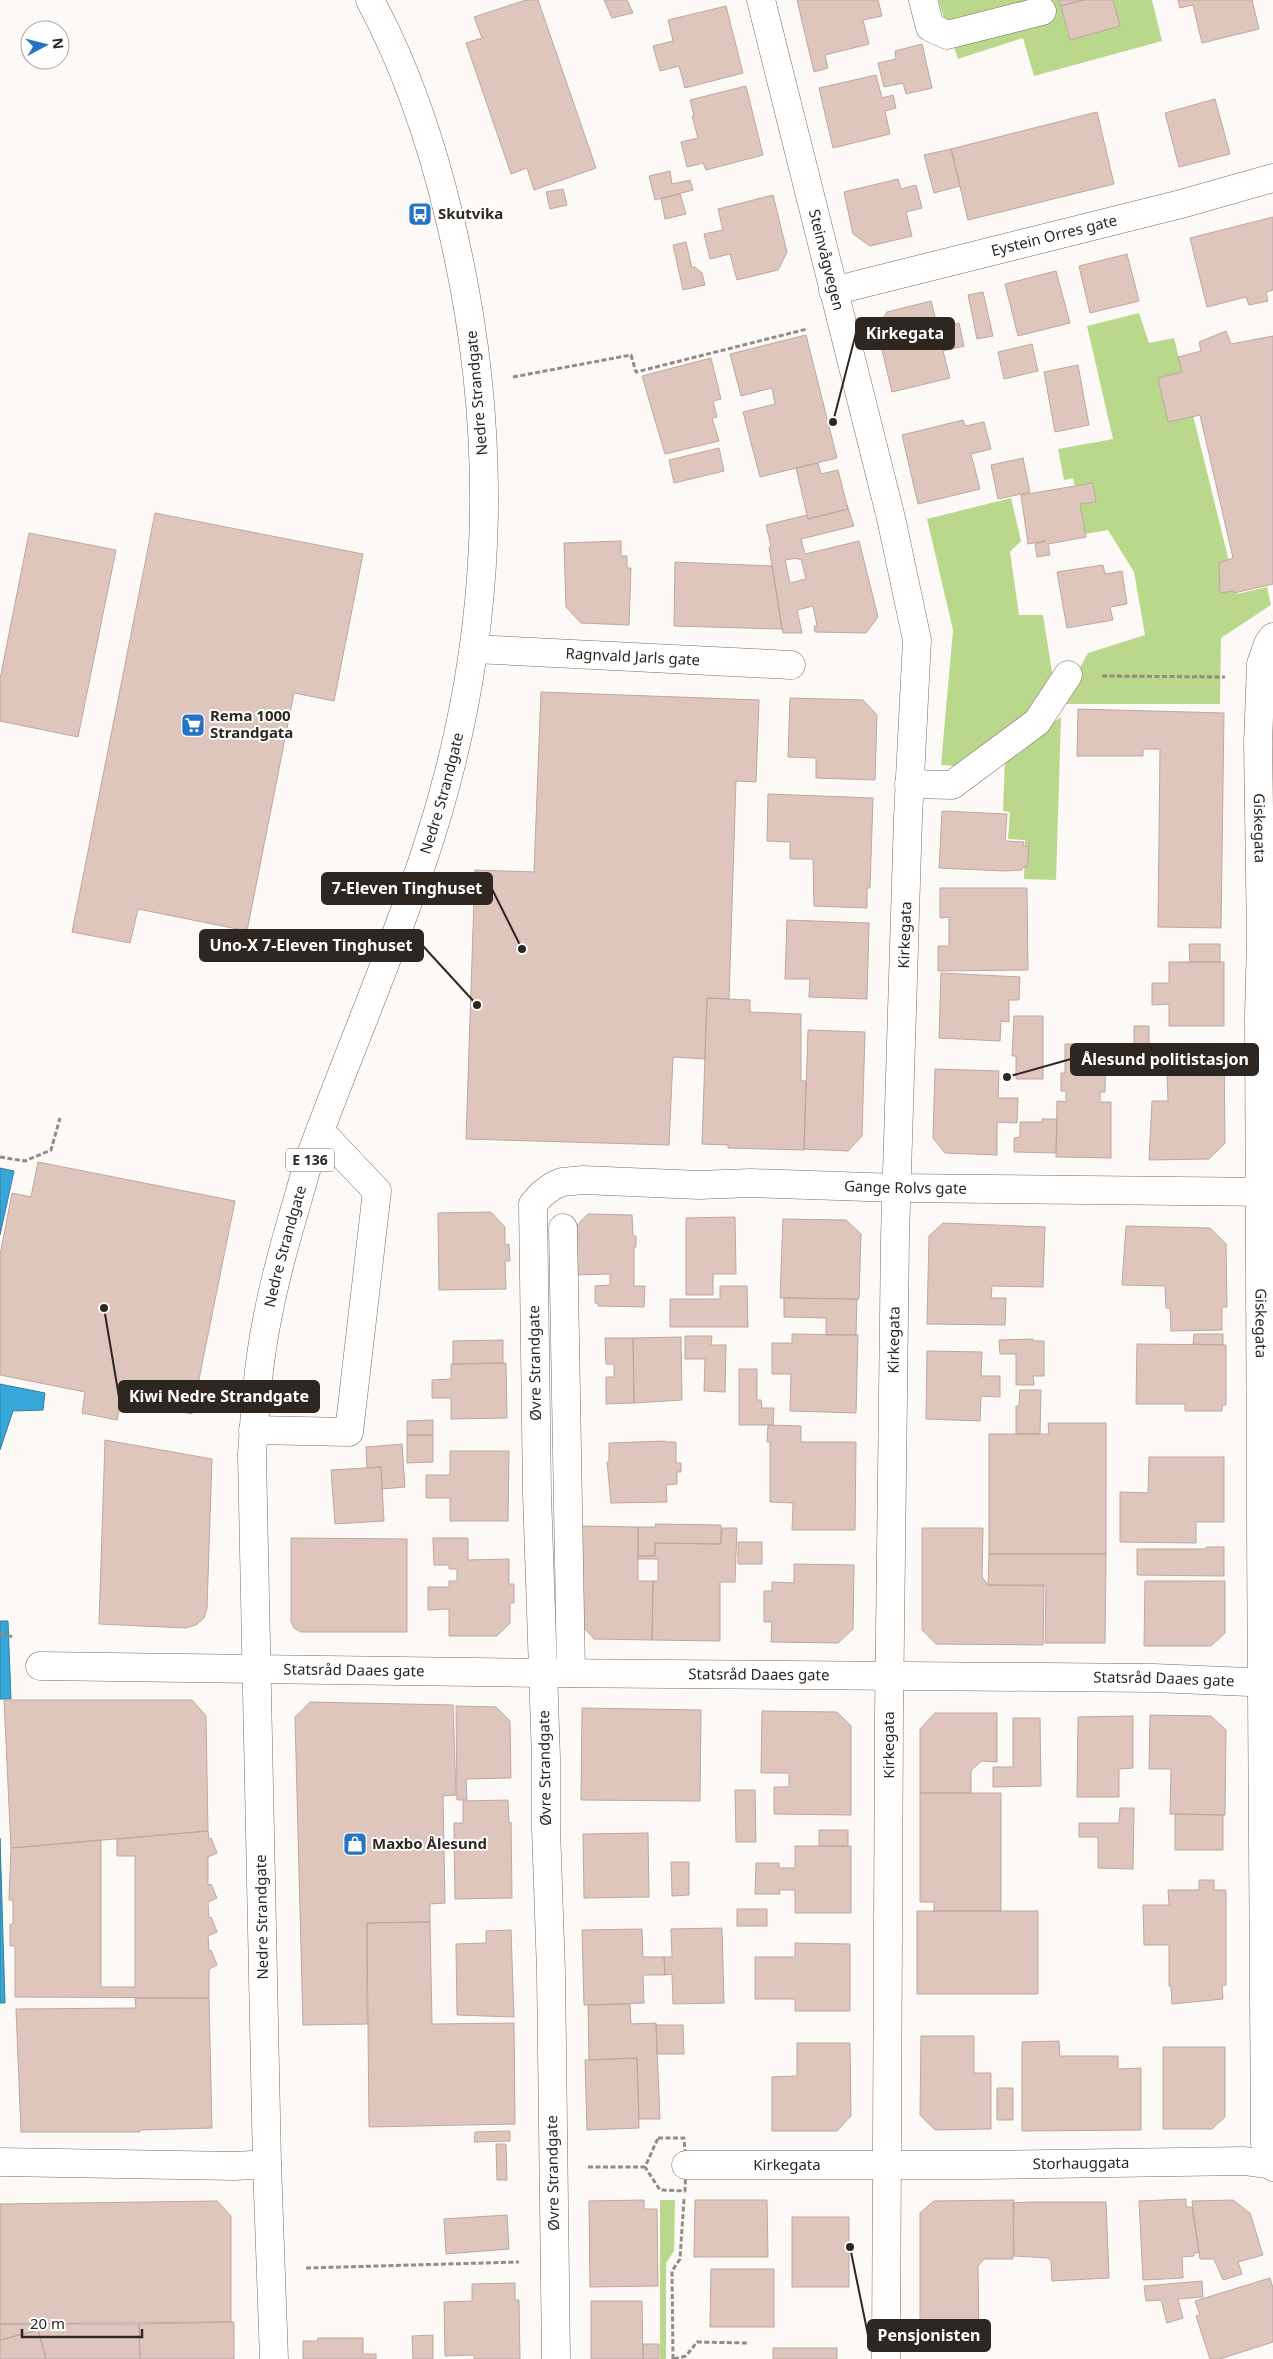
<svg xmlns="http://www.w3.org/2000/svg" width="1273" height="2359" font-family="'Noto Sans',sans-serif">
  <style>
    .green { fill: #b9d88b }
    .water { fill: #37a7da; stroke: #3481a2 }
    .building { fill: #dec6bd; stroke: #bea79f; fill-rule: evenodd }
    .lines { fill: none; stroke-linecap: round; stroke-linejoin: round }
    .minor-casing { stroke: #7d6c5e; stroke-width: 29 }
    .highway-casing { stroke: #7d6c5e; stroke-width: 29 }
    .path { stroke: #918c87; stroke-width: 3; stroke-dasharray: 5 2.5; stroke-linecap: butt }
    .minor { stroke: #fff; stroke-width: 28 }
    .highway { stroke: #fff; stroke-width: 28 }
    .labels { text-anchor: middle; stroke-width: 4; stroke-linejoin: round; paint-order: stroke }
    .shield { fill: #fff; stroke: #6d6864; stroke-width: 1 }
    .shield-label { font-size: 14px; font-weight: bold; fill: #2e2721 }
    .poi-label { font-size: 15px; font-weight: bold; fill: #2e2721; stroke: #fff; text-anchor: start }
    .street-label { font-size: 15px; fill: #2e2721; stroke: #fff }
    .leader { fill: none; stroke: #2e2721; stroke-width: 2 }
    .callout-dot { fill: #2e2721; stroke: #fff; stroke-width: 2 }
    .callout { fill: #2e2721; stroke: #2e2721; stroke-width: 2 }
    .callout-label { font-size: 16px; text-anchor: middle; font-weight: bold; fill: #fff }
  </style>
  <rect width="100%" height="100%" fill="#fdf9f6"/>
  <path class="green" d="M938,0H1152L1162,41L1034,76L1023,38L958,59Z
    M1139,313L1149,343L1174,338L1237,594L1267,587L1271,605L1221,638L1220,704H1060L1088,653L1145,635L1134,572L1108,530L1085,534L1073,478L1064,480L1058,449L1113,439L1087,326Z
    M1011,498L1021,541L1010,552L1019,615H1043L1053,678L1032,715L983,752L954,766L941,765L953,630L927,519Z
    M1061,717L1056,880L1024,879L1025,840L1008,839L1010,812L1003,811L1005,757Z
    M660,2200H675L674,2251L666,2263V2359H660Z"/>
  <path class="water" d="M0,1168L14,1171L0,1235Z
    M0,1384L45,1393L43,1410L13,1411L0,1450Z
    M0,1621H8L11,1699H0Z
    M0,1838L5,2003H0Z"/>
  <path class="building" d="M526,0H538L596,168L534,190L527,168L511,174L466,43L482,38L474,17Z
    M604,0H627L633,13L612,18Z
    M797,0H878L882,16L863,20L869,44L825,55L828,68L814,72Z
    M1059,0H1083L1061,6Z
    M1083,0H1113L1120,26L1070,40L1061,6Z
    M1178,0H1252L1259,29L1202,43L1193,5L1180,8Z
    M726,6L743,73L685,88L679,66L660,71L653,46L673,41L668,20Z
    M922,44L932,88L906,94L903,83L884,87L878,63L896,59L895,51Z
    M876,75L882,98L893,95L896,108L885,111L890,134L833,148L819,88Z
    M746,86L763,155L706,170L703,163L687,167L681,142L698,138L692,116L694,115L690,100Z
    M1215,99L1230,154L1179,167L1165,113Z
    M1097,112L1114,184L968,220L951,149Z
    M951,149L960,186L934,193L924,155Z
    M670,171L672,184L690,180L693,190L655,200L649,176Z
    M898,179L901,189L916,185L922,208L906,212L912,236L870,246L853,234L844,192Z
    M563,189L567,205L550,209L546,192Z
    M680,194L686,214L665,219L661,198Z
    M773,195L787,252L778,270L737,280L730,254L710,259L704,234L723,230L718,209Z
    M1273,217V290L1266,292L1268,301L1249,305L1246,297L1207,307L1190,238Z
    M686,242L692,268L695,267L702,273L705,285L683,290L673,245Z
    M1127,254L1139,301L1090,313L1079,266Z
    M1056,271L1070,323L1018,336L1005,284Z
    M983,292L993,336L977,339L968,295Z
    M931,301L938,328L959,323L964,346L943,351L950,378L892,392L877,329L887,312Z
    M1226,331L1231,344L1273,336V584L1234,593V591L1220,593L1219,563L1233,558L1200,415L1168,422L1158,378L1182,372L1178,357L1201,351L1199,342Z
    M806,335L837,458L760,477L743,412L775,404L772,388L741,396L730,354Z
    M1032,344L1038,371L1004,379L998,352Z
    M711,358L721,399L713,401L717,417L712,418L719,441L665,454L642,376Z
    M1078,365L1089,425L1055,432L1044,372Z
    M963,420L965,426L984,422L991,449L971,454L980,489L918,504L902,435Z
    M719,448L724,471L674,483L669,460Z
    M1023,458L1030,492L998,499L991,465Z
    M818,463L821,474L838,470L848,509L808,519L796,468Z
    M1093,483L1096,502L1080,504L1086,537L1048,544L1050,555L1037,557L1035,544L1046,541L1028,544L1021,495Z
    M847,505L854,526L801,539L805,554L859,541L878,617L866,633L815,632L814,626H817L813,606L797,610L802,633H783L769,547L771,546L766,525L807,515L808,519L848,509ZM798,558L799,560L801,559L806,579L790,583L785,560Z
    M155,513L363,554L334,701L294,693L247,931L138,909L130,943L72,932Z
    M29,533L116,550L78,737L0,721V679Z
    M621,541V556H627V568H631L629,625L581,623L566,607L564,543Z
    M675,562L772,566L782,629L674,626Z
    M1103,565L1105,574L1122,571L1127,604L1110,607L1113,620L1067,628L1057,572Z
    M541,692L759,700L756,782L736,781L729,999L707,998L705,1059L673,1057L669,1145L466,1139L475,870L534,872Z
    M790,698L863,700L877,715L875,780L816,778V758L788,757Z
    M1078,709L1224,713L1221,928L1158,927L1160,749H1143V756H1077Z
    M768,794L873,798L870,888H867V908L814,906L813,859H790V842L767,841Z
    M942,811L1007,814L1005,841L1024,842L1023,846H1029L1027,867H1023L1022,870L1004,871L939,868Z
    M940,888H1027L1028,970L938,971V946H949V917L940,918Z
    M787,920L869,923L867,999L809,997L810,979H785Z
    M1189,944H1220V962H1190Z
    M1169,962H1224V1026H1169V1004L1152,1005V983H1169Z
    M941,973L1020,977L1019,1000H1009V1022L1001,1021L1000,1041L939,1038Z
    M707,998L750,1000V1012L801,1014V1081H806L804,1150L728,1148V1145L702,1144Z
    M1014,1016H1043V1079H1016V1056H1012Z
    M1134,1026H1149V1046H1134Z
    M808,1030L865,1032L862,1136L848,1151L804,1149Z
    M1065,1044H1106L1105,1092H1100V1102H1111V1158L1056,1157L1057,1101L1066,1102V1091H1061V1073H1065Z
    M1166,1048H1224L1225,1143L1209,1159L1149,1160L1152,1101H1168Z
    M935,1069L999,1071L998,1098H1018L1017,1123L997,1122V1155L945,1153L933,1138Z
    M1042,1119H1057L1056,1153L1014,1152V1138L1020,1137V1122H1042Z
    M38,1162L235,1201L192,1414L121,1400L117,1420L82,1413L85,1392L0,1375V1255L12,1193L31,1197Z
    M491,1212L505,1227V1245L509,1244L510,1261H505L506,1289L439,1290L438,1213Z
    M588,1214L632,1215L633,1236H636V1247H634V1286H645L644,1307L598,1306V1303H595V1286L610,1285V1274L574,1275L573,1229Z
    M735,1217L736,1274H713V1295H686V1218Z
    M783,1219L846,1220L861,1234L859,1299L780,1298Z
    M943,1223L1045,1227L1043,1287L992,1286L991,1298H1006L1005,1325L927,1324L929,1236Z
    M1126,1226L1210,1228L1226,1244L1227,1307H1222V1330L1171,1331L1170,1308H1166L1165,1286L1122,1285Z
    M720,1286H747L748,1327H670V1299H720Z
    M784,1298L857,1299L856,1335H826V1318L784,1317Z
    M792,1334L858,1335L856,1413L790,1411L791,1374H772V1343H792Z
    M1194,1334H1223V1345L1193,1344Z
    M685,1336H712L711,1345H726L725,1392L704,1391L705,1359H685Z
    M681,1337L682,1400L634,1403L633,1338Z
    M605,1338H633L634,1403L606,1404V1377H614V1364H606Z
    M1033,1339V1341H1044V1376H1033L1034,1385H1016V1354H1000L999,1340Z
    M503,1340V1363L453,1364V1341Z
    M1137,1344L1226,1345V1405H1222V1411H1185V1404H1136Z
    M927,1351L982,1352L981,1376H1000V1397L981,1396L980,1421L926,1419Z
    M506,1363L507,1418L451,1419V1398H432V1380L451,1379V1364Z
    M739,1369H757V1400H761L762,1408H774L773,1425H739Z
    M1020,1390H1041L1040,1434H1016V1406H1019Z
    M433,1420V1435H407V1421Z
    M1048,1423H1106V1554H989V1434H1049Z
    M768,1425L801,1426V1442H856L855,1530H792L793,1503L770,1502V1442H767Z
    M407,1435H433V1462L407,1463Z
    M105,1440L212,1459L207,1608L204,1618L196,1625L185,1628L99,1624Z
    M665,1441L666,1442H676V1463H681V1472H677V1484L666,1485L667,1502L611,1503L607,1462H609V1443Z
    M402,1444L405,1487L382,1489L381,1467L367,1468L366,1447Z
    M450,1451H509L508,1521H450V1498H426V1475H450Z
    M1149,1457H1224V1522H1196V1543L1120,1542V1492L1148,1493Z
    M381,1467L384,1521L335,1524L331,1470Z
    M655,1524L721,1525V1544L655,1543V1556H638V1527H656Z
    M582,1526L638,1527V1581H653L652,1640L594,1639L580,1623Z
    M722,1528H737L735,1582H720V1641L652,1640L653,1581H658V1559H638V1556H655V1543L721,1544Z
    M922,1528H983L982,1577L988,1585H1044L1043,1645L936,1644L922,1630Z
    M291,1538L407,1539V1632H301L294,1628L291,1621Z
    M433,1538H468V1560L509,1559V1584H514V1603H510V1623L497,1636H449V1609L428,1610V1587H449V1581H457V1569H449V1565H434Z
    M738,1542H762V1564H738Z
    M1206,1547H1224V1576L1137,1575V1549H1207Z
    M989,1554H1106L1105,1643H1045L1046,1586L988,1585Z
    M794,1564L854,1565L853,1629L838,1643L771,1642L772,1622H764V1591H772V1582L794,1583Z
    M1145,1581H1225V1633L1211,1646H1144Z
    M4,1700H192L206,1716L208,1831L11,1848Z
    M310,1702L453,1705L456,1795L443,1796L445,1903L430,1904V1922L367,1923V2024L303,2025L295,1717Z
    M456,1706L496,1707L510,1721L511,1778L466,1779L467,1800H457Z
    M582,1708L701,1710L700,1801L581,1800Z
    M762,1711L837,1712L851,1726V1815L774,1814V1787H789V1773H761Z
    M935,1713H997V1762L982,1761L971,1770V1793H920V1729Z
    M1150,1715L1211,1716L1226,1730L1225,1815L1170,1814L1171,1769H1149Z
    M1133,1716V1768L1119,1769V1797H1077L1078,1717Z
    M1013,1718H1040L1041,1786L993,1787V1767H1013Z
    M735,1790H755L756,1842H736Z
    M920,1793H1001V1911H934V1902H920Z
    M508,1800L509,1823L511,1822L512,1898L455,1899L454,1823H463V1801Z
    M1120,1808H1134L1133,1869L1098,1868V1837H1079V1823H1119Z
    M1175,1814L1223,1815V1850H1175Z
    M819,1830H848V1846H819Z
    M208,1831L209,1839L211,1838L217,1853L208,1857V1885L211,1884L217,1898L208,1902L209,1918L211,1917L217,1932L208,1936L209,1951L211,1950L217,1965L209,1969V1998L15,1997V1946H10V1924H13V1900H9L11,1848L101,1840V1987H135V1856H117V1839Z
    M648,1833L649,1897L584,1898L583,1834Z
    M795,1846H851V1913H795V1890H779L780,1894H755L756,1863H779V1868H795Z
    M671,1862H689V1895L672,1896Z
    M1199,1880H1214V1890H1226V1985L1222,1986L1223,1999L1172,2004L1171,1986H1169V1945H1144L1143,1905H1169L1168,1890H1199Z
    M737,1909H767V1926H737Z
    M917,1911H1038V1994H917Z
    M430,1922L432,2024L514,2023L515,2124L369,2127L367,1923Z
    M722,1928L724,2003L673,2004L672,1974L665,1975L664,1957H672L671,1929Z
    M642,1929L643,1957H664L665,1975H643L644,2003L584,2005L582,1930Z
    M511,1930L514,2017L457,2015L456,1944L486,1943V1931Z
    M795,1943L850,1944V2011H795V1999H755V1957H795Z
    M135,1998H209L212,2128L140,2130V2132H21L16,2009L136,2008Z
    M630,2004L631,2024L656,2023L660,2119H639L637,2058L589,2060L588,2005Z
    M656,2025H683L684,2054H657Z
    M921,2036H974V2073H991V2129L935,2130L920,2115Z
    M1059,2041L1060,2056H1118V2069L1141,2068V2130L1022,2131V2042Z
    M797,2043H850L851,2116L837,2131H772V2077L797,2076Z
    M1163,2047H1225V2117L1212,2129H1163Z
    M637,2058L639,2128L587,2130L585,2060Z
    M997,2088H1013V2120H997Z
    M510,2131V2141L474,2142L475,2132Z
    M496,2144H506L507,2180H497Z
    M1186,2199V2207H1192L1199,2253H1194V2256L1182,2257L1183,2278L1143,2280L1139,2201Z
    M644,2200V2209H657L658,2286L590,2287L589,2201Z
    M695,2200H767L768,2257H694Z
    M1014,2200L1013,2259H984L978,2266L979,2343H920V2213L934,2201Z
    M1233,2200L1250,2213L1263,2255L1238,2262L1242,2274L1223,2280L1214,2259H1200L1192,2201Z
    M217,2201L231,2216V2322L0,2324V2204Z
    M1029,2202H1106L1109,2278L1052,2281L1051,2261L1048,2258L1014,2256L1013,2203Z
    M507,2215L509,2249L446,2254L444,2219Z
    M792,2217H849V2287H792Z
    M711,2269H774V2327H710Z
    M1270,2278L1273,2288V2342L1220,2359H1210L1196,2316L1200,2315L1195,2301Z
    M1202,2281L1203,2297L1178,2299L1183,2318L1167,2323L1161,2300L1146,2301L1144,2286Z
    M515,2283V2300H519L520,2359H474V2355L445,2356L444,2302L472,2301V2284Z
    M591,2301H642L643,2359H591Z
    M234,2322V2359H140L139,2324Z
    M0,2324H139L140,2359H46L38,2330L0,2340Z
    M38,2330L46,2359H0V2340Z
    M433,2335V2359H413L412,2336Z
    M318,2338H363V2354H376V2359H303V2341H317Z
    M643,2344H659V2359H643Z
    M773,2348H837V2359H773Z"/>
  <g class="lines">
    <g class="minor-casing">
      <g id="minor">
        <path id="s1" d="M761,0L891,518L917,640L908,817L895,1237L889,1712L886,2359"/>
        <path d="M923,0L930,27L947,35L1042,11"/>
        <path id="s2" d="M833,291L1181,204L1273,178"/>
        <path id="s3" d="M1273,637L1268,644L1261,664L1258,743L1261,940L1259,1016C1262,1392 1260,1767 1265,2143L1273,2167"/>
        <path id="s4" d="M474,649L791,665"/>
        <path d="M909,784L952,785L1037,722L1068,675"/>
        <path d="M563,1228L571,1673"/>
        <path d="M253,1430L349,1432L377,1191L320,1131"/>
        <path id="s5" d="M40,1666L542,1673L1154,1678L1273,1683"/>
        <path d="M0,2162L235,2166L267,2164"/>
        <path id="s6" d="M686,2165H982L1244,2161L1273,2165"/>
        <path id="s7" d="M556,2359L551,1972L546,1828V1758L537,1494L533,1204L542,1194L553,1186L562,1182L583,1180L699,1185L751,1183L897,1188L1273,1192"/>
      </g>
    </g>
    <g class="highway-casing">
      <g id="highway">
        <path id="s8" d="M274,2359L267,2164L252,1455C255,1410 258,1364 267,1320C275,1277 287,1236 299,1195C304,1178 308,1161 315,1144C351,1047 392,952 425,854C495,644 502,435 450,220C432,144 407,69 370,0"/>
      </g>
    </g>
    <path class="path" d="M513,377L631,355L636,372L807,329
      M1102,676L1225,677
      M0,1157L25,1161L51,1150L60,1118
      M0,1634L14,1637
      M658,2138H684L686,2165L685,2191L660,2190L645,2167Z
      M588,2167H645
      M306,2268L519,2262
      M673,2359L672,2271L680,2259L684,2199
      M674,2359L686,2356L697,2342L747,2343"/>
    <use href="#minor" class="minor"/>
    <use href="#highway" class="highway"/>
  </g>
  <defs>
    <g id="bus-square" transform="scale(1.25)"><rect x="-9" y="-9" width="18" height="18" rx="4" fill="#2474c3" stroke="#fff"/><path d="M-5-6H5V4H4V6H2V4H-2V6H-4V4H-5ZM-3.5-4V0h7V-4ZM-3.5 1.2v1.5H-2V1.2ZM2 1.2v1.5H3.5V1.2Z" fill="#fff"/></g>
    <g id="supermarket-square" transform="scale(1.25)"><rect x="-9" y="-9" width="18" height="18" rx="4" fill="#2474c3" stroke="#fff"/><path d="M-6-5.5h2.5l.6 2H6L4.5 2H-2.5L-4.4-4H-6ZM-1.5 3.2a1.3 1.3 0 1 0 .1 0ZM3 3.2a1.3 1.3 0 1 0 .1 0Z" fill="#fff"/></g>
    <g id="shop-square" transform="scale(1.25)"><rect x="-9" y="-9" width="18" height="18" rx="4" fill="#2474c3" stroke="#fff"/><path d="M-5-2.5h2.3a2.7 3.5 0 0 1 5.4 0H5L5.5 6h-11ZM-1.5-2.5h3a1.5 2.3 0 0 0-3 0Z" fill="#fff"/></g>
  </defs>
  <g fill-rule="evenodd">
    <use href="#bus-square" x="420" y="214"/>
    <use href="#supermarket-square" x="193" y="725"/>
    <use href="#shop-square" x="355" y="1844"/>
  </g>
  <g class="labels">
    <rect class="shield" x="286" y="1148.5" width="48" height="23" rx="4"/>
    <g class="shield-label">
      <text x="310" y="1165">E 136</text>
    </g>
    <g class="poi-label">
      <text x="438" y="219">Skutvika</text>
      <text x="210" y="721">Rema 1000<tspan x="210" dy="17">Strandgata</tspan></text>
      <text x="372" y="1849">Maxbo Ålesund</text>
    </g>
    <g class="street-label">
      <text dy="5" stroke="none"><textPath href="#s2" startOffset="228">Eystein Orres gate</textPath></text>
      <text dy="5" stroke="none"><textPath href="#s1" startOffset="268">Steinvågvegen</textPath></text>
      <text transform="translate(477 393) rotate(-95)" y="5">Nedre Strandgate</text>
      <text dy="5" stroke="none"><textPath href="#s4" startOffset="159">Ragnvald Jarls gate</textPath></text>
      <text dy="5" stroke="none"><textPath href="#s8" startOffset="1596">Nedre Strandgate</textPath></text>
      <text dy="5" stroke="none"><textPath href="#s3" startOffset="194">Giskegata</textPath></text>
      <text transform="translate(905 935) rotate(-88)" y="5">Kirkegata</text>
      <text dy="5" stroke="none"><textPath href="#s7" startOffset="1536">Gange Rolvs gate</textPath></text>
      <text dy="5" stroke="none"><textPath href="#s8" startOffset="1116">Nedre Strandgate</textPath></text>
      <text dy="5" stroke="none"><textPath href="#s3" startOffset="689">Giskegata</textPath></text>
      <text transform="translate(894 1340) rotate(-89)" y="5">Kirkegata</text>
      <text transform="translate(535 1363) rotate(-91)" y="5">Øvre Strandgate</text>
      <text dy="5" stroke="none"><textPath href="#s5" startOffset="314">Statsråd Daaes gate</textPath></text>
      <text dy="5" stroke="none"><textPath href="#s5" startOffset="719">Statsråd Daaes gate</textPath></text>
      <text dy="5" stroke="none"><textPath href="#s5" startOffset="1124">Statsråd Daaes gate</textPath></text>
      <text transform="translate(889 1745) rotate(-90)" y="5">Kirkegata</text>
      <text transform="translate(545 1768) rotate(-91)" y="5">Øvre Strandgate</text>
      <text transform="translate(262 1917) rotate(-91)" y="5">Nedre Strandgate</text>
      <text dy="5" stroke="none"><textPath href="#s6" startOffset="395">Storhauggata</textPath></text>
      <text dy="5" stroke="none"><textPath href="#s6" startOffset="101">Kirkegata</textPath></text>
      <text transform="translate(553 2173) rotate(-91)" y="5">Øvre Strandgate</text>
    </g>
  </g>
  <path class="leader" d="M833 422L856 333M522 949L492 889M477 1005L423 946M1007 1077L1071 1059M104 1308L119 1397M850 2247L868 2335"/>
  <g class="callout-dot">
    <circle cx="833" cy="422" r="5"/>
    <circle cx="522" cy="949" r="5"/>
    <circle cx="477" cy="1005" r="5"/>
    <circle cx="1007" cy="1077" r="5"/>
    <circle cx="104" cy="1308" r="5"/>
    <circle cx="850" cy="2247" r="5"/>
  </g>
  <g class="callout">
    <rect x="856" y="318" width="98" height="31" rx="5"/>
    <rect x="322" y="873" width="170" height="31" rx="5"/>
    <rect x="200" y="930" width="223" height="31" rx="5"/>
    <rect x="1071" y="1044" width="187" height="31" rx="5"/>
    <rect x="119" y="1381" width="200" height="31" rx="5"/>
    <rect x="868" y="2320" width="122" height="31" rx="5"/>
  </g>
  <g class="callout-label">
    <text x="905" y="339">Kirkegata</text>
    <text x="407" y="894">7-Eleven Tinghuset</text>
    <text x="311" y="951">Uno-X 7-Eleven Tinghuset</text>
    <text x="1165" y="1065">Ålesund politistasjon</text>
    <text x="219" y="1402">Kiwi Nedre Strandgate</text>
    <text x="929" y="2341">Pensjonisten</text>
  </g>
  <g transform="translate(45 45) rotate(83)"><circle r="24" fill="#ffffff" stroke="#aba9a6"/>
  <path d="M0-4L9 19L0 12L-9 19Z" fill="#2474c3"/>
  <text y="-8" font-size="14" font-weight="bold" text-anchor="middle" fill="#2e2721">N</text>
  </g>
  <path d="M22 2329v8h120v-8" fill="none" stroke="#2e2721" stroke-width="2.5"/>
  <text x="30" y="2329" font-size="15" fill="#2e2721" stroke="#ffffff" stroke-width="4" paint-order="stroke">20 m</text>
</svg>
